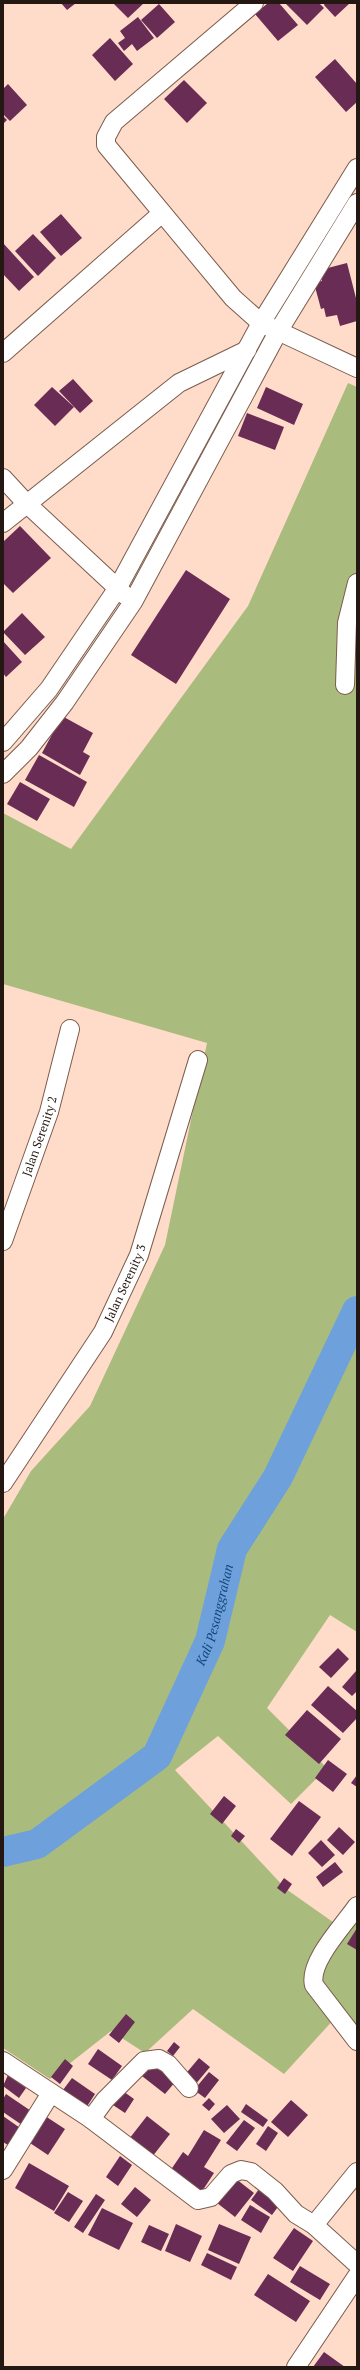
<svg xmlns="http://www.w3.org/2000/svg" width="360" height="2370" font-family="'PT Serif',serif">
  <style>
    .green { fill: #aabc7d }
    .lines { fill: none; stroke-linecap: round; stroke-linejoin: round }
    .river { stroke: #6ea1db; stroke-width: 30 }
    .building { fill: #682c55 }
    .street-casing { stroke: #7b5c4d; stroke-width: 20 }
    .street { stroke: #fff; stroke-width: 18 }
    .labels { text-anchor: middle; stroke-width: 4; stroke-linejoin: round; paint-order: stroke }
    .street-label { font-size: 12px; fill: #251812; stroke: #fff }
    .water-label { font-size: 13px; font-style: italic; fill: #13487d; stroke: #fff }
  </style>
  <rect width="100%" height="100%" fill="#ffdbc9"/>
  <path class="green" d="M348,383L357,387V1632L330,1615L267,1708L327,1768L291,1804L218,1736L175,1770L286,1889L340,1927L357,1904V2038L336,2017L284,2074L193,2009L145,2053L111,2031L50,2079L3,2048V1519L31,1471L90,1406L165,1245L207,1043L3,984V813L71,849L248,606Z"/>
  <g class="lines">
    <path class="river" id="s1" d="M3,1852L37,1844L157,1756L210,1641L232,1549L278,1477L357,1311"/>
  </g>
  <path class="building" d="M61,3H76L67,10Z
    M113,3H144L128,18Z
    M268,3H279L298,25L278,41L255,14Z
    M285,3H319L324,8L307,25Z
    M325,3H350L335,17L324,5Z
    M159,4L175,22L157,38L141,20Z
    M138,17L154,38L137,51L132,44L124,51L118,43L125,38L120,31Z
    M110,38L133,64L115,81L92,55Z
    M335,59L357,84V102L346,112L315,77Z
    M184,80L207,103L187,123L164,99Z
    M8,84L27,105L10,121L3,114V89Z
    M3,116L7,120L3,124Z
    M61,214L82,238L61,256L40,232Z
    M33,234L56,258L38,276L15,251Z
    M3,243L34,277L19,291L3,274Z
    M347,263L357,302V321L340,326L337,315L326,317L324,308L321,309L314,283L322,281L320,270Z
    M73,379L93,401L80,413L59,391Z
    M52,387L74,407L55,426L34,405Z
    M266,387L303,404L294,425L257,408Z
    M247,413L284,427L275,450L238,436Z
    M20,526L51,558L13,593L3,583V542Z
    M186,570L230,599L176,684L131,655Z
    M22,613L45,637L25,655L3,632Z
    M3,641L22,662L6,677L3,673Z
    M62,716L93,733L83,752L90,756L80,775L42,753Z
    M39,755L87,782L74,807L25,780Z
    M20,782L50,799L37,821L7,804Z
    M338,1648L349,1659L331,1678L319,1667Z
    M356,1671L357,1691L352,1696L342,1687Z
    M328,1686L357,1711V1718L343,1733L311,1705Z
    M307,1710L341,1739L319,1764L285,1735Z
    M328,1760L347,1774L333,1792L315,1778Z
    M357,1775V1787L351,1783Z
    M224,1796L236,1806L222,1824L210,1814Z
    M299,1801L321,1817L292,1856L270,1839Z
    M339,1827L355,1842L343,1855L327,1840Z
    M236,1829L245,1836L239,1843L231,1836Z
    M321,1840L335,1855L322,1867L308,1853Z
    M335,1862L343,1872L323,1887L316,1877Z
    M284,1878L292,1884L285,1894L277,1888Z
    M357,1928V1950L347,1944Z
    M126,2014L135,2022L119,2043L109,2035Z
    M174,2042L180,2047L173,2056L167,2051Z
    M98,2049L122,2066L112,2080L88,2064Z
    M199,2058L210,2067L194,2086L183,2077Z
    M65,2059L73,2066L60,2084L51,2077Z
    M153,2063L176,2081L165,2094L142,2076Z
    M209,2072L219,2080L205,2098L194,2090Z
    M8,2075L26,2088L19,2098L3,2086Z
    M72,2078L95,2094L84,2111L60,2094Z
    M120,2089L134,2099L125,2113L110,2103Z
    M6,2094L34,2113L25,2127L3,2112V2099Z
    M209,2098L215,2104L209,2111L202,2105Z
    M291,2100L308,2115L288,2137L271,2122Z
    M246,2104L268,2120L263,2127L241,2112Z
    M227,2105L240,2119L224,2133L211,2119Z
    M42,2114L65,2129L48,2155L24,2139Z
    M3,2116L23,2130L11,2147L3,2142Z
    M147,2116L170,2134L152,2157L129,2139Z
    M244,2120L255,2128L237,2151L226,2143Z
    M268,2126L278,2133L266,2151L256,2144Z
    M204,2130L221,2140L204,2167L214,2173L199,2196L168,2174L183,2152L188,2156Z
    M120,2156L132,2165L118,2186L106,2177Z
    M29,2163L69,2186L54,2211L15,2188Z
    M231,2175L254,2193L235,2217L212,2199Z
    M135,2187L151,2200L137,2217L121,2204Z
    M259,2189L280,2204L272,2215L251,2200Z
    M68,2192L83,2201L69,2222L54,2213Z
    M96,2194L105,2200L83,2233L74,2227Z
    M250,2205L270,2217L261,2233L241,2220Z
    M102,2208L133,2223L119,2250L88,2235Z
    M176,2224L202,2236L190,2262L165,2251Z
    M219,2224L251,2237L239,2264L208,2250Z
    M149,2225L169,2234L161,2251L141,2242Z
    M294,2228L313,2241L293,2271L273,2258Z
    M207,2253L237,2267L231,2280L201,2265Z
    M300,2266L330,2284L320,2300L290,2282Z
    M268,2274L310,2301L296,2322L254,2295Z
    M324,2352L345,2367H313Z"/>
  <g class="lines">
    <g class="street-casing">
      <g id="street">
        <path d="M254,3L114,122L106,137V145L233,298L261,323L357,368"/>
        <path d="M3,353L161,214"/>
        <path d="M3,478L26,503L126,596"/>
        <path d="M3,523L179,383L247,350"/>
        <path d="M345,685L347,623L357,583"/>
        <path d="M3,742L49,689L117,589L261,323L357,168"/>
        <path d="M3,774L29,748L65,702L133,602L279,330L357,203"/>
        <path id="s2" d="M3,1241L49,1112L70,1029"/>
        <path id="s3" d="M3,1483L103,1332L139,1255L198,1060"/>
        <path d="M357,1906C344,1925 308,1962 314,1985L357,2041"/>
        <path d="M3,2061L91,2119L198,2200L211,2197L231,2174L241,2170L251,2172L275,2191L296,2214L314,2225L357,2264"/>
        <path d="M91,2119L105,2100L144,2061L159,2059L168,2064L189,2088"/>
        <path d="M3,2170L51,2093"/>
        <path d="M314,2225L357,2172"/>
        <path d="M296,2367L357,2276"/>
      </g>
    </g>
    <use href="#street" class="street"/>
  </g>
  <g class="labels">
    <g class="street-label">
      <text dy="4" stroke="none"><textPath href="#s2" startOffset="111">Jalan Serenity 2</textPath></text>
      <text dy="4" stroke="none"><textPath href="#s3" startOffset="235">Jalan Serenity 3</textPath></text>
    </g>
    <g class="water-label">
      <text dy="5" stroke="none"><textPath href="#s1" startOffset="337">Kali Pesanggrahan</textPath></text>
    </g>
  </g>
  <rect width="360" height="2370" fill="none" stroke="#251812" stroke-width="8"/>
</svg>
